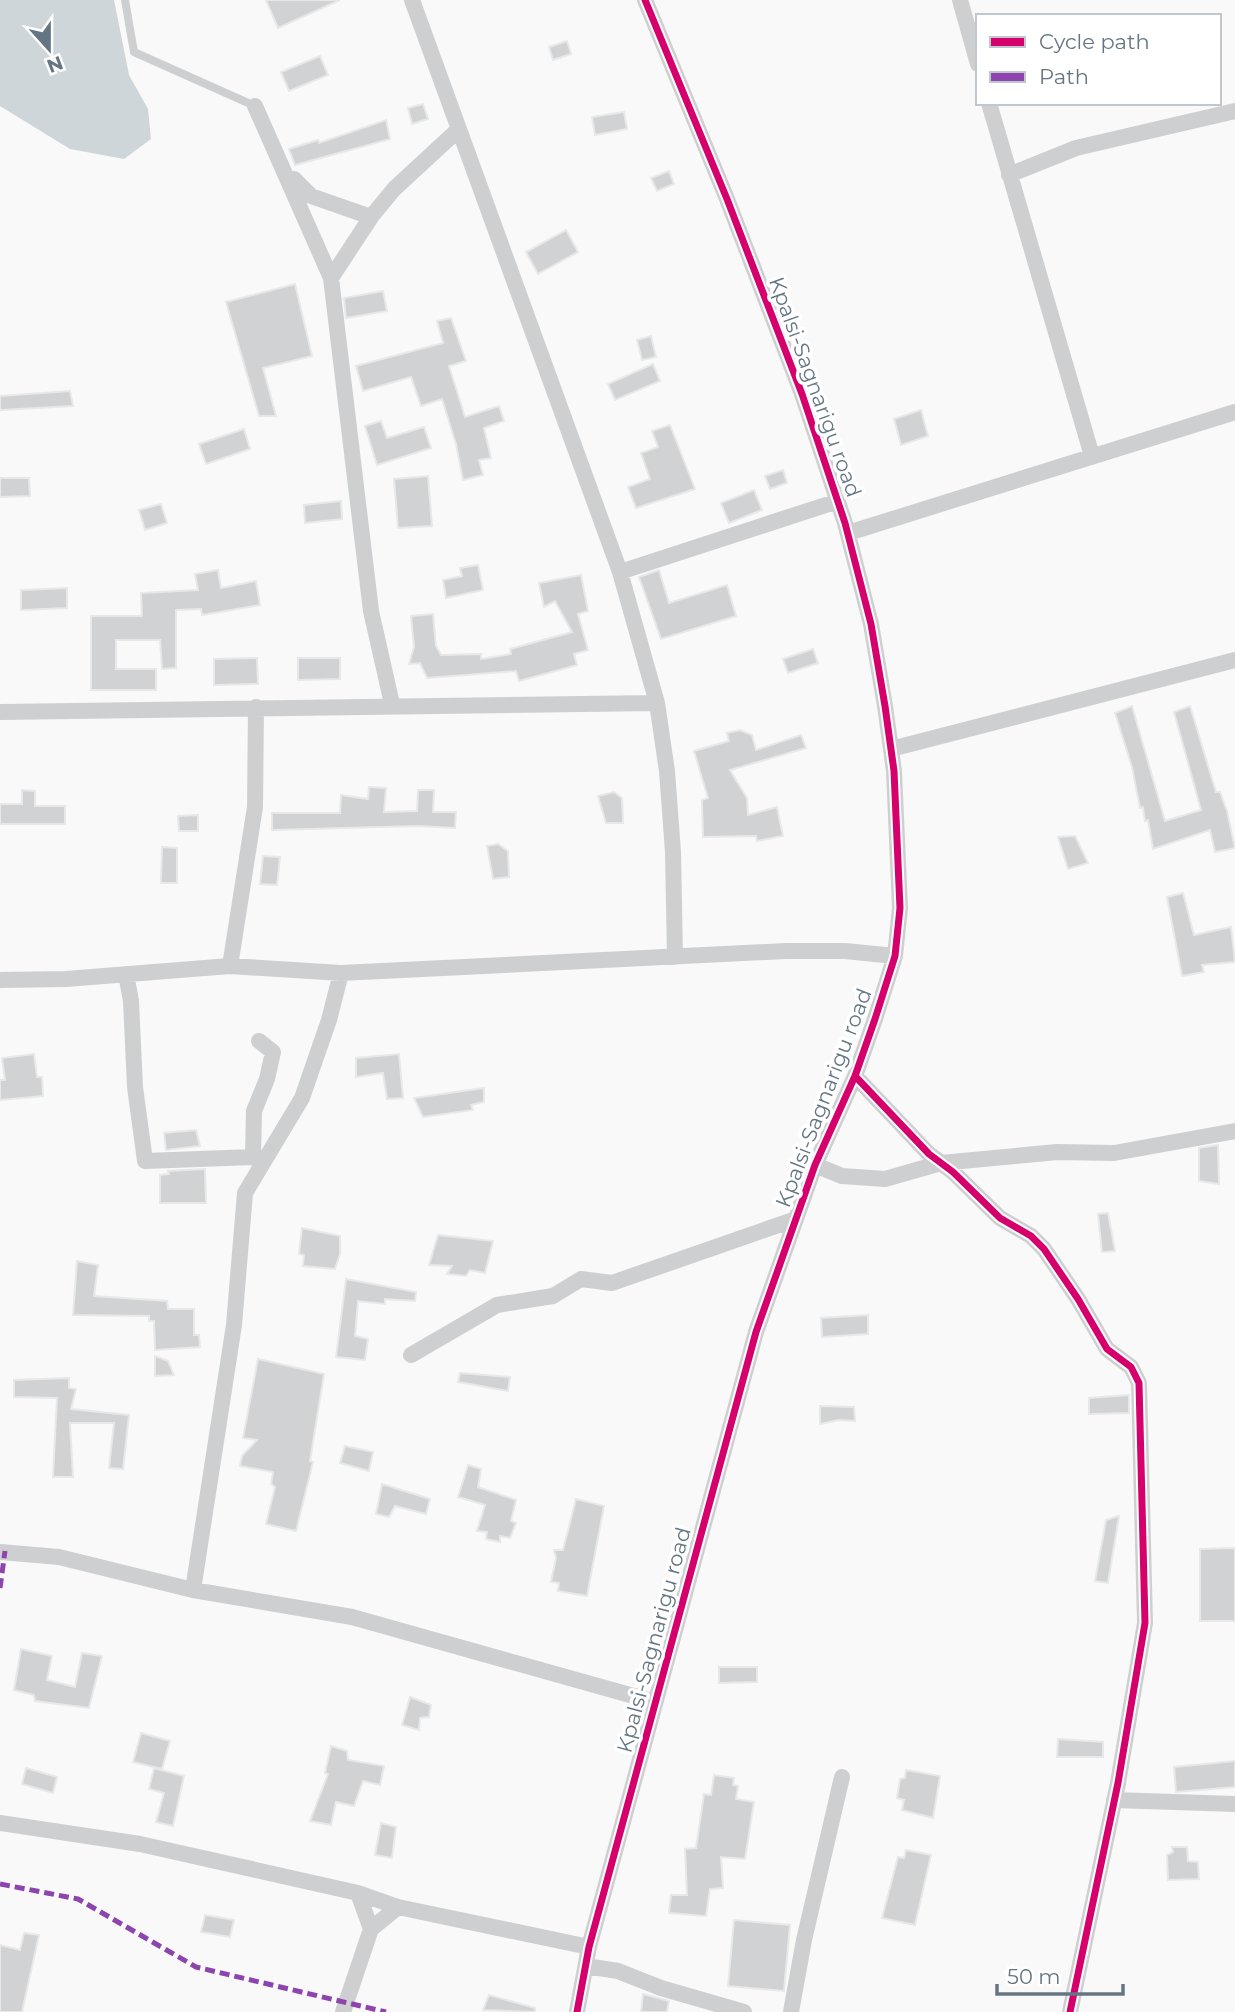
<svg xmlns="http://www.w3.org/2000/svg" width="1235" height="2012" font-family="Montserrat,sans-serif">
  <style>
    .water { fill: #ced6d9 }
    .building { fill: #d0d2d3; stroke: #e8e8e8; stroke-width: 2 }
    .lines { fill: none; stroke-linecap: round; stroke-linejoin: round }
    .service { stroke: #cecfd0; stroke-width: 8 }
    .minor { stroke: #cecfd0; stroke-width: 16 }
    .quiet { stroke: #8e44ad; stroke-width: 5; stroke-dasharray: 10 5; stroke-linecap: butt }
    .cycleway-casing { stroke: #fff; stroke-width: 11 }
    .cycleway { stroke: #d6006c; stroke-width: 7 }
    .labels { text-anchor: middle; stroke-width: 7; stroke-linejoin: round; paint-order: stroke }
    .street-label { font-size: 21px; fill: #657683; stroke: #fff }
  </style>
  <rect width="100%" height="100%" fill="#f9f9f9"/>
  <path class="water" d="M0,0H114L129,75L148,109L151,139L124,159L70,149L0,106Z"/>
  <path class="building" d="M266,0H340L278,28Z
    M567,41L571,54L553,60L549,47Z
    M320,56L328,75L289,91L281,72Z
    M423,104L428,119L412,124L408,108Z
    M624,112L627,129L595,135L592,117Z
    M386,120L390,139L295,165L289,149L318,140L319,143Z
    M669,171L674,184L657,191L651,178Z
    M566,230L578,252L538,274L526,252Z
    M295,284L312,356L263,368L276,416H259L226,302Z
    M383,291L387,311L346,318L344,298Z
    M451,318L466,361L449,366L465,417L499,406L504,421L484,428L491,458L479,460L483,475L463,480L456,444L442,399L421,406L411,377L363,391L356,366L443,343L437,321Z
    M651,336L656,357L642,360L637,340Z
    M653,364L660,381L615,400L608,384Z
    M70,391L73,406L0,410V396Z
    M921,410L928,436L901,445L894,419Z
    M381,421L387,438L424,427L431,448L377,465L365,426Z
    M670,425L695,489L636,508L628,487L650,479L641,453L658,447L652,431Z
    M244,429L250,449L206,464L199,444Z
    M783,470L787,483L770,489L765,476Z
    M428,476L432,526L398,528L394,479Z
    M0,478H29L30,496L0,497Z
    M754,490L762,510L729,523L721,503Z
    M341,501L342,519L305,523L304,505Z
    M161,504L167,523L145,530L139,510Z
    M478,565L483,590L446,598L443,580L462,576L460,568Z
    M218,570L221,588L256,581L260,605L202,615L201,609L176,610V668L162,669L160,640H116V669H156V690H91V616H142L141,593L198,590L195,574Z
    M659,570L669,603L727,585L736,616L661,639L639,577Z
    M581,575L588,611L578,614L588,650L574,654L577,665L519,681L516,671L427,678L420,663L409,664L414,647L411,616L433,614L436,646L441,655L481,654V659L511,654L510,649L572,632L555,601L544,607L539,583Z
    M67,588V608L21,610V590Z
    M813,649L818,663L788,673L783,659Z
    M257,658L258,684L214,685V659Z
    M298,658H340V679L298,680Z
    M1132,706L1165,821L1201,810L1174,712L1190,706L1216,792H1220L1227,811L1235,848L1215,852L1210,830L1153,849L1148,820L1145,821L1143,807L1140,808L1132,767L1115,713Z
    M740,730L752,735L756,750L801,735L806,748L730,770L747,798L748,815L777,807L783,836L757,841L756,836L703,837L702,800L708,798L694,751L729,741L727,733Z
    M369,787L386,788L384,812L417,811L418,790H434L433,812H456L455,828L417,826L272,830V813H340L341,795L368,799Z
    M22,790L35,791V806H65V824H0V804H22Z
    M614,792L622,798L623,823H606L598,796Z
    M198,815V831H179L178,816Z
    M1075,836L1088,863L1068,869L1058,837Z
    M498,844L508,851L509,877L493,879L487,846Z
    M162,847L177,848V883H161Z
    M263,856L280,857L277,885L260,884Z
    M1183,893L1194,935L1231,927L1235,962L1202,965L1204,972L1182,976L1167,897Z
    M34,1054L37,1077H42L43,1096L0,1100V1080H5L2,1058Z
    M399,1054L403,1098L387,1099L383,1073L356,1077V1058Z
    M484,1088V1102L471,1105L473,1110L423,1117L414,1098Z
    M196,1130L200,1146L166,1150L164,1133Z
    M1218,1145L1219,1184L1199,1181V1148Z
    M205,1169L206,1203H160V1175L169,1174L168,1171Z
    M1108,1213L1115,1251L1102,1252L1098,1214Z
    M302,1228L340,1236V1254L335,1269L303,1266L304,1255L299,1254Z
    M438,1235L493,1241L485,1273L470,1270L466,1276L447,1274L452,1266L429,1265Z
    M77,1261L98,1265L94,1296L167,1301L168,1309H194V1335H199L200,1347L155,1350L154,1321H149V1316L73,1315Z
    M346,1279L416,1292L415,1301L385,1299V1304L358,1301L355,1336L368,1339L365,1360L336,1357Z
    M868,1315V1334L822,1337L821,1318Z
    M155,1356L168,1361L174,1375L155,1376Z
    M258,1359L324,1374L310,1461L313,1462L296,1531L266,1524L275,1487L271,1484L273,1472L240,1466L242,1456L257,1440L243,1438Z
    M460,1373L510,1377L508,1391L458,1382Z
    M69,1378V1388L76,1389L71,1409L129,1415L123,1469L109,1468L114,1423H70L73,1477H53L57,1398L14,1397V1380Z
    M1129,1395V1413L1089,1414V1398Z
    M820,1406L854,1407L855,1421L839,1420L820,1424Z
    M345,1446L373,1452L369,1471L340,1463Z
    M468,1465L481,1469L478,1487L516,1500L511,1521L516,1523L510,1538L500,1536V1542L486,1539L487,1532L477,1531L485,1505L458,1497Z
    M382,1484L430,1499L426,1514L395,1506L389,1517L376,1514Z
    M576,1499L604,1506L587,1596L558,1591L559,1583L551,1582L556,1558L554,1550H563Z
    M1119,1516L1108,1583L1095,1581L1106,1520Z
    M1235,1548V1621H1200V1549Z
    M21,1649L52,1656L47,1680L75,1687L82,1653L102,1656L89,1708L35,1701L34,1695L14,1690Z
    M719,1667H757V1682L719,1683Z
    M410,1697L431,1705L429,1717L420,1718L419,1730L402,1725Z
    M141,1733L170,1741L162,1769L133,1762Z
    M1058,1739L1103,1742V1757H1057Z
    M331,1746L347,1751L348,1760L384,1766L380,1785L363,1781L354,1806L336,1802L331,1825L310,1821L328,1774L325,1773Z
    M1235,1761V1787L1176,1792L1174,1767Z
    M26,1768L57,1777L53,1793L22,1784Z
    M154,1768L184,1776L173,1826L156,1822L164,1793L149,1789Z
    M906,1770L940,1776L933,1818L902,1810L904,1800L897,1798L900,1779L905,1778Z
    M714,1775L734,1778L733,1785L738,1786L736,1799L754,1802L745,1859L721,1857L723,1888L710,1889L706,1916L669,1913L671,1895H687L685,1849L696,1848L704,1794L711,1795Z
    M381,1823L396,1827L392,1858L375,1855Z
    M1172,1847H1187L1188,1861L1198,1862L1199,1879L1168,1880L1167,1855L1173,1852Z
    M906,1850L931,1855L915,1925L882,1918L898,1857L904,1858Z
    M205,1915L234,1920L230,1937L201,1932Z
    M734,1920L790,1925L784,1991L728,1986Z
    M24,1933L39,1935L22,2012H0V1945L20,1950Z
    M643,1994L669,2001L667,2012H641Z
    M489,1995L535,2008V2012L483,2010Z"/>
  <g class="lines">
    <path class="service" d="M125,0L134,52L255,106"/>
    <path class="minor" d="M412,0L620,572L657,703L667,771L673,852L675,957
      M960,0L978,64
      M989,103L1092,456
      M255,106L331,278L371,611L392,704
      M1009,175L1076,148L1235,111
      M294,179L311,196L371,217L394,189L459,129
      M331,278L371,217
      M848,533L1235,412
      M620,572L838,501
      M0,712L657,703
      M891,749L1235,660
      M230,966L255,807L256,707
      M126,974L131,1001L135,1087L145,1161L253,1157L254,1111L267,1079L273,1052L259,1041
      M0,980L66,979L230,966L341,973L786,951H845L895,956
      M855,1076L929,1154L953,1172L1000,1218L1031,1236L1044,1249L1078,1299L1107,1349L1131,1367L1139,1383L1145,1623L1118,1783L1070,2012
      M815,1165L842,1176L885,1179L941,1163L1057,1152L1114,1153L1235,1131
      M411,1355L497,1305L553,1296L581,1279L612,1283L796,1219
      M0,1552L59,1557L193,1590L352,1617L655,1702
      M193,1590L234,1325L245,1193L302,1098L329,1020L341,973
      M1114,1800L1235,1804
      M0,1823L140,1844L358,1893L398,1907L589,1947
      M371,1929L398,1907
      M586,1966L618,1971L661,1988L744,2012
      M343,2012L371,1929L358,1893
      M577,2012L589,1947L756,1332L815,1165L855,1076L875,1019L895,956L900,908L894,771L885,706L871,624L845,523L802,394L727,199L645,0
      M791,2012L804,1940L842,1777"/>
    <path class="quiet" d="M0,1588L5,1551
      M0,1884L78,1899L196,1967L386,2012"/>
    <g class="cycleway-casing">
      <path id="cycleway" d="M855,1076L929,1154L953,1172L1000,1218L1031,1236L1044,1249L1078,1299L1107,1349L1131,1367L1139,1383L1145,1623L1118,1783L1070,2012
        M577,2012L589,1947L756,1332L815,1165L855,1076L875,1019L895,956L900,908L894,771L885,706L871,624L845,523L802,394L727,199L645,0"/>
    </g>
    <use href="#cycleway" class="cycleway"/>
  </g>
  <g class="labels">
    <g class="street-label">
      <text transform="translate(815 387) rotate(70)" y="7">Kpalsi-Sagnarigu road</text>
      <text transform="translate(824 1098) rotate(-69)" y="7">Kpalsi-Sagnarigu road</text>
      <text transform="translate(654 1640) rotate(-75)" y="7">Kpalsi-Sagnarigu road</text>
    </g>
  </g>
  <rect x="976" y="14" width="245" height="91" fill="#ffffff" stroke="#c1c8cd" stroke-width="2"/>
  <rect x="990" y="37" width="35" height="10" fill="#d6006c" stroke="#c1c8cd" stroke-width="2"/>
  <text x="1039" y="49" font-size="21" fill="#657683">Cycle path</text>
  <rect x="990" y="72" width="35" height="10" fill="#8e44ad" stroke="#c1c8cd" stroke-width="2"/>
  <text x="1039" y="84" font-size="21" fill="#657683">Path</text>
  <g transform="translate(49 49) rotate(159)" stroke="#ffffff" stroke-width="5" paint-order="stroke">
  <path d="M0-5L12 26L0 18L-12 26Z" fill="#657683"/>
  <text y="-10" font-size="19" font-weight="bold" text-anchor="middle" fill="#657683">N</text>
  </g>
  <path d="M997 1984v10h126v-10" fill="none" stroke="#657683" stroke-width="3.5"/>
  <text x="1007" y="1984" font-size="21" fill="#657683" stroke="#ffffff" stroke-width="5" paint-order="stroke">50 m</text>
</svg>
